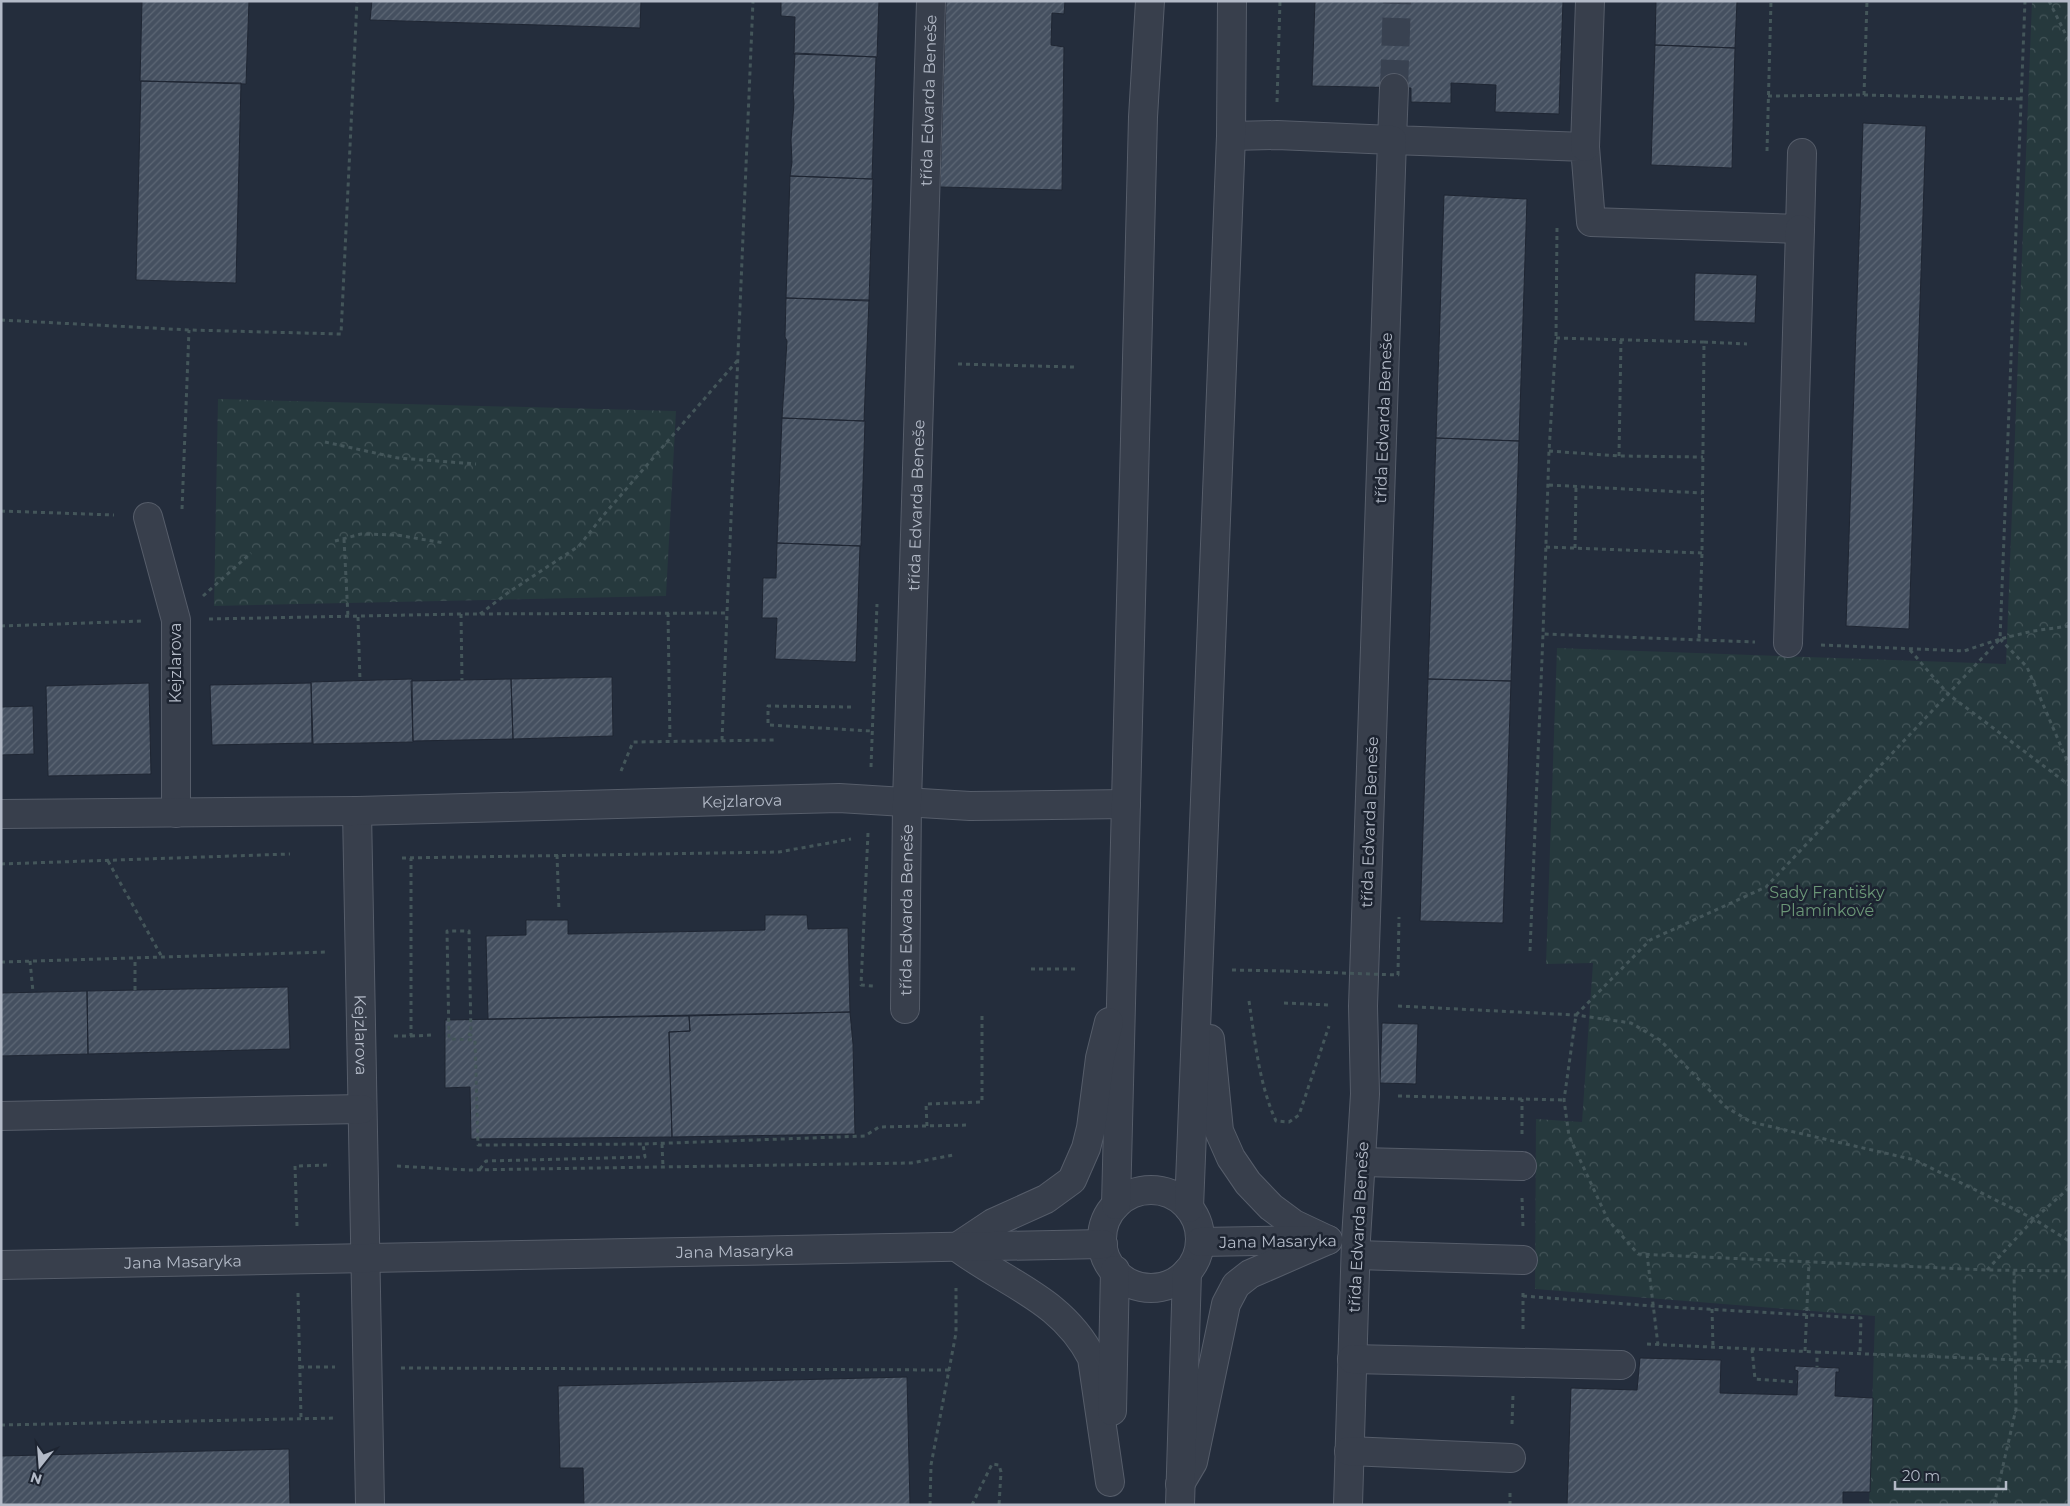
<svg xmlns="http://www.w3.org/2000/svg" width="2070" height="1506" font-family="Montserrat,sans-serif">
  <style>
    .park { fill: url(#park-crowns) }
    .building { fill: url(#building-hatch); stroke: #1f2633 }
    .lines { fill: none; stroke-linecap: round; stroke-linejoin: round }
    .minor-tunnel { stroke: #394251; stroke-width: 28; stroke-dasharray: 28 14; stroke-linecap: butt }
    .minor-casing { stroke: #565d6a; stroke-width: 30 }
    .path { stroke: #44565a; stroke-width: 3; stroke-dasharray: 4 4; stroke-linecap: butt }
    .minor { stroke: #383f4c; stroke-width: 28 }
    .path-bridge { stroke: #44565a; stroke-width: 3; stroke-dasharray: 4 4; stroke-linecap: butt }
    .labels { text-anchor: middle; stroke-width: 5; stroke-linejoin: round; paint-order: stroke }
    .street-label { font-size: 16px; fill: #b3bac7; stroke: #1d2431 }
    .park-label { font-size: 16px; fill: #6b9777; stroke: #1d2431 }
  </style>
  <defs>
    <pattern id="park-crowns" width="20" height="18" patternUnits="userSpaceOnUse" patternTransform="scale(1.25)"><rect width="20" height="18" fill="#26393d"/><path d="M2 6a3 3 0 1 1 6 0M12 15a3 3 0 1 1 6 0" fill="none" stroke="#435458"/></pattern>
    <pattern id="building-hatch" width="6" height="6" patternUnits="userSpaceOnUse" patternTransform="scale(1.25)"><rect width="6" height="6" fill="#455060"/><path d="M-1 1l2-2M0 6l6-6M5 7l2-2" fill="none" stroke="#5d6775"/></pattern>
  </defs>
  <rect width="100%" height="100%" fill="#242d3c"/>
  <path class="park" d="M2032,1H2069V1505H1869L1875,1316L1535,1289L1536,1119L1582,1122L1593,963L1546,964L1557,648L2006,664Z
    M218,399L676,411L666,596L214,606Z"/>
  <path class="building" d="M142,1H249L246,84L140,81Z
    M372,1H641L640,28L370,20Z
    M781,1H879L877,57L794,54L795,17L781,16Z
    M946,1H1065L1064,14L1052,13L1051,45L1064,47L1062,190L940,187Z
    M1315,1H1563L1559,114L1495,112L1496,85L1451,83V103H1447L1411,102V88L1312,86Z
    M1656,1H1737L1735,48L1655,45Z
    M1655,45L1735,48L1732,168L1651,165Z
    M795,53L876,57L872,179L790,176L792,162L791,140L794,104L793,91Z
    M141,81L241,83L236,283L136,280Z
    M1863,123L1926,126L1909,629L1846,626Z
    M790,176L873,179L869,301L786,298Z
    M1444,195L1527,199L1519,441L1436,438Z
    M1695,273L1757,275L1755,323L1694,321Z
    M786,298L869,300L864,421L782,418L787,341L785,337Z
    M782,418L865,421L861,546L777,543Z
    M1436,438L1519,441L1511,681L1428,679Z
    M777,543L860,546L856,662L775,659L777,618H762L763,578H776Z
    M612,677L613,736L513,739L511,679Z
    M412,679L413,742L313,744L311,682Z
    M511,679L513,739L413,741L411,681Z
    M1428,679L1511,681L1503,923L1420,921Z
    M149,683L151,774L48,776L46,686Z
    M311,683L312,743L212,745L210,685Z
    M33,706L34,754L1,755V707Z
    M765,915H807L808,929L848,928L850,1012L488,1019L486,936L526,935V920H568V934L765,930Z
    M288,987L290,1049L88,1054L87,991Z
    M87,991L88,1054L1,1056V993Z
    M850,1012L853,1044L855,1134L672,1137L669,1032L690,1031L689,1016Z
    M689,1016L690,1031L669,1032L672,1137L471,1139L470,1087L445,1088V1020Z
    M1382,1023L1418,1024L1416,1084L1380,1083Z
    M1640,1358L1721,1360L1720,1393L1797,1395L1798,1371L1795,1370V1366L1839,1368V1372H1836L1835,1396L1873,1398L1870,1492H1843V1505H1567L1571,1388L1637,1390Z
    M907,1377L910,1505H584L583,1468H560L558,1386Z
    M289,1449L290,1505H1V1456Z"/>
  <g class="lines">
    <path class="minor-tunnel" d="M1394,88L1397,1"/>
    <g class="minor-casing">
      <g id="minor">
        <path d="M1394,88L1392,140L1585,147L1591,222L1800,229L1802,153"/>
        <path d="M1231,136L1277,135L1392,140L1363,1006L1365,1094L1356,1239L1348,1505"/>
        <path d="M1585,147L1590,1"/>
        <path d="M148,517L176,620V813"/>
        <path d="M1788,643L1800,229"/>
        <path id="s1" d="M357,811L370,1505"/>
        <path id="s2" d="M1,814L357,811L839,798L970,806L1126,804"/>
        <path id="s3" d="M905,1009L907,802L931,1"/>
        <path d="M1210,1039L1219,1131L1231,1158L1248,1183L1271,1207L1294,1224L1328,1240"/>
        <path d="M1,1116L362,1109"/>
        <path d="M1361,1162L1522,1166"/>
        <circle cx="1151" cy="1239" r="49"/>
        <path d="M1116,1205L1143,117L1150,1"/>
        <path d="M1189,1208L1231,136L1232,1"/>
        <path d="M1200,1242L1317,1240"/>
        <path d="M957,1247L993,1223L1046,1199L1072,1180L1086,1148L1091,1128L1100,1058L1109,1022"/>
        <path d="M957,1247C1006,1284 1062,1299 1092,1358L1110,1482"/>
        <path d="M1356,1255L1523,1260"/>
        <path id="s4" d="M1,1265L1103,1244"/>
        <path d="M1352,1359L1621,1365"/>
        <path d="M1112,1411L1115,1270"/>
        <path d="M1349,1451L1511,1458"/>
        <path d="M1180,1484L1193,1462L1226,1304L1236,1285L1250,1274L1328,1240"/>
        <path d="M1180,1505L1187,1272"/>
      </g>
    </g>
    <path class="path" d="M2049,1L2069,41
      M1864,95L1867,1
      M1768,96L1864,95L2021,99
      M1277,102L1280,1
      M1767,151L1771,1
      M1557,228L1556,338L1549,451L1543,634L1755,642
      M1,320L189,330L341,334L357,1
      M1556,338L1704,342L1702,553L1699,640
      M1704,342L1747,344
      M958,364L1074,367
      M325,442L398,458L476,464
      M1549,451L1619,456L1703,457
      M1619,456L1621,339
      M1549,485L1702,493
      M182,509L189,330
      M1,511L114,515
      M344,539L348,617
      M335,541L361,534L397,535L444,543
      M1546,547L1702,553
      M1575,548L1576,486
      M203,596L251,553
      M668,613L670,741
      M461,614L462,680
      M480,614L509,592L579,546L602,517L737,361
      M358,617L360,681
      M209,619L461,614L727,613L753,1
      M1,626L143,621
      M2069,626L2033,631L2000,639L1766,887L1650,940L1576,1015L1564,1100L1569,1136L1608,1220L1638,1254L1987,1270L2069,1271
      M2000,639L2027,667L2069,765
      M1821,645L1964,651L2000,639L2025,1
      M1910,650L1948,694L2069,785
      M851,707L768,706V725L872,731
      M722,740L727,613
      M871,767L877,604
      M621,771L633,742L775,740
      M868,833L861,985L873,986
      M557,855L559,911
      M402,858L779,852L851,839
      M108,861L162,957
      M1,864L290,854
      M1530,951L1543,634
      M30,961L33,992
      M1,962L326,952
      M1031,969H1076
      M1232,970L1286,971
      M135,990V958
      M1249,1001C1255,1041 1259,1084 1276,1121L1289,1122L1299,1115L1329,1026
      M1284,1003L1330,1005
      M1398,1006L1576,1015L1631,1023L1660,1040L1726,1107L1751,1122L1915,1160L2034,1219L2069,1241
      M468,1034L471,1035L469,931H447L449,1039L475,1040L478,1145L643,1144
      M394,1036H411V858
      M411,1036L433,1035
      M1398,1096L1564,1100
      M927,1126L926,1104L982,1102V1014
      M1522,1134V1099
      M662,1144L663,1167
      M397,1166L468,1170L911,1163L953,1155
      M480,1169L486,1161L645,1157L643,1144L865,1136L879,1127L969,1125
      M1522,1198L1523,1227
      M297,1226L295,1166L331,1165
      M1647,1254L1658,1345
      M1987,1270L2034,1219L2069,1188
      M298,1293L301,1418
      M1523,1293V1329
      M1523,1296L1653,1306L1861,1318L1860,1353
      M1712,1309L1713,1347
      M1647,1344L1817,1352V1367
      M1752,1349L1755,1379L1797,1382
      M1805,1351L1809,1262
      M1817,1352L2069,1362
      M300,1367H335
      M401,1368L949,1370
      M1512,1424L1513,1395
      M1,1425L336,1418
      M930,1505L931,1465L956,1333V1288
      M972,1505L992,1464L999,1465L1001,1472L999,1505
      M1510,1505V1490
      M1994,1505L2016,1409L2014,1270"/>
    <use href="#minor" class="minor"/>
    <path class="path-bridge" d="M1286,971L1398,975L1399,917"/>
  </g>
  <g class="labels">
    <g class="street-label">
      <text dy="6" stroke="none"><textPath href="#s3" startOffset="909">třída Edvarda Beneše</textPath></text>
      <text transform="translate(1383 418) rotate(-88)" y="6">třída Edvarda Beneše</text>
      <text dy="6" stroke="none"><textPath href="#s3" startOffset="504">třída Edvarda Beneše</textPath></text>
      <text transform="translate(175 663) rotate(-90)" y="6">Kejzlarova</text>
      <text dy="6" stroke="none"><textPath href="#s2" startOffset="741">Kejzlarova</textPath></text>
      <text transform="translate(1369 822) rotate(-88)" y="6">třída Edvarda Beneše</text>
      <text dy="6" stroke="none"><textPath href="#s3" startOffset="99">třída Edvarda Beneše</textPath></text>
      <text dy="6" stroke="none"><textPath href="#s1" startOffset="224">Kejzlarova</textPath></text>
      <text transform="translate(1358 1227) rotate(-87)" y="6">třída Edvarda Beneše</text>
      <text transform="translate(1278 1241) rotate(-1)" y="6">Jana Masaryka</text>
      <text dy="6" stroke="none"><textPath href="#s4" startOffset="734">Jana Masaryka</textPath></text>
      <text dy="6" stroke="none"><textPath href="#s4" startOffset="182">Jana Masaryka</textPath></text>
    </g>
    <g class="park-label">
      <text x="1827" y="898">Sady Františky<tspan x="1827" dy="18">Plamínkové</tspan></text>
    </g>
  </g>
  <rect width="2070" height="1506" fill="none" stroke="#b3bac7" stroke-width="5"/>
  <g transform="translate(40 1466) rotate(197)" stroke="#1d2431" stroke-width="4" paint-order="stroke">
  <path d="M0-4L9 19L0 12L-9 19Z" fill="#b3bac7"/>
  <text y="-8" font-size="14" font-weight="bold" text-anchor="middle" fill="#b3bac7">N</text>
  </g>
  <path d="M1895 1481v8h111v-8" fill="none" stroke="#b3bac7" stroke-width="2.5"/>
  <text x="1902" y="1481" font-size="15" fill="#b3bac7" stroke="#1d2431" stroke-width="4" paint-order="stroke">20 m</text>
</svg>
